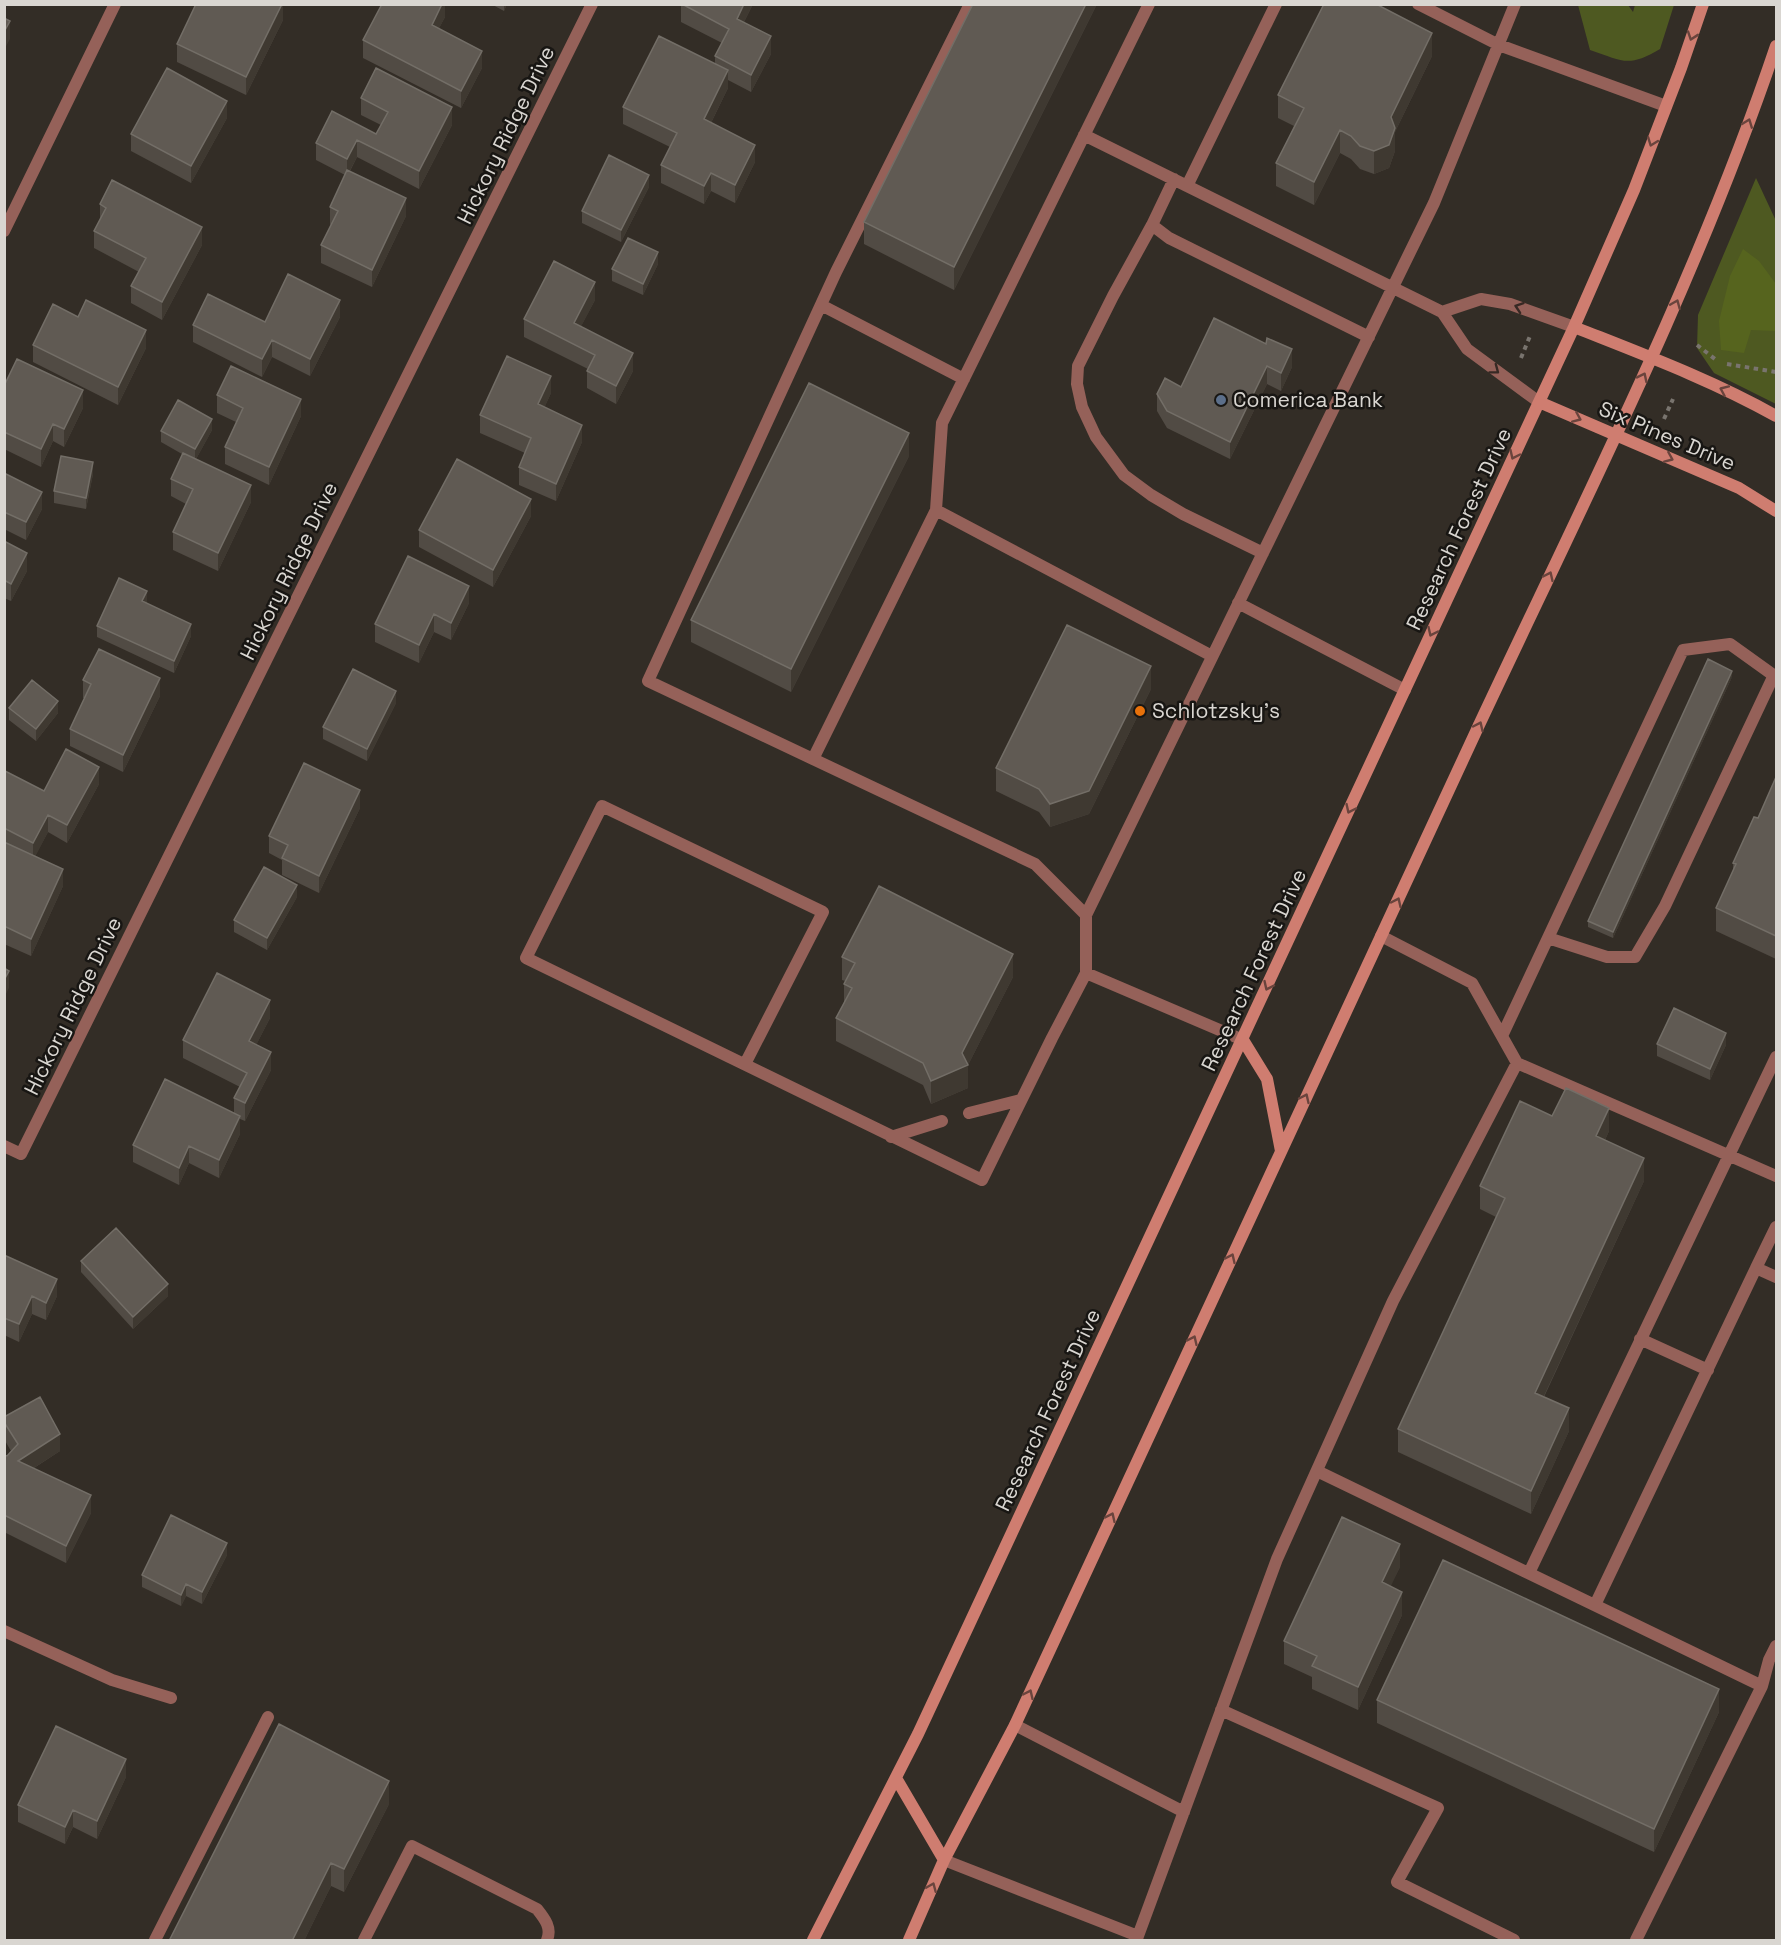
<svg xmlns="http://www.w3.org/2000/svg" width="1781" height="1945" font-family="'Space Grotesk',sans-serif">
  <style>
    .green { fill: #4e5921 }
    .forest { fill: #56641e }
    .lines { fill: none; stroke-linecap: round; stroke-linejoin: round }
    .path { stroke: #79746e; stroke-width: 4; stroke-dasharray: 4.5 4.5; stroke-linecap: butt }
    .lane { stroke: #956159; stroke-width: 12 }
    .street { stroke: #956159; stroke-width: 12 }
    .secondary { stroke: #cf7d70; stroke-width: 12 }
    .wall { fill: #514b44 }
    .shaded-wall { fill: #3f3931 }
    .building { fill: #605a53; stroke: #736e67; stroke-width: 1.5 }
    .oneway { stroke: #6a443d }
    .oneway2 { stroke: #372924 }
    .service-dot { fill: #5c6f8a; stroke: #181613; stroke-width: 2 }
    .food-dot { fill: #e8710a; stroke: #181613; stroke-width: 2 }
    .labels { text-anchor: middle; stroke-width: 5; stroke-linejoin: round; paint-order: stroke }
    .street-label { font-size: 21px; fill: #d9d6d1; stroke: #181613 }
    .poi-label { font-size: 21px; fill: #d9d6d1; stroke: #181613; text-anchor: start }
  </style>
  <rect width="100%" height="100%" fill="#332d26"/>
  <path class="green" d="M1578,5H1628L1633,12L1635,5H1674L1660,49C1628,68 1623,61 1590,50Z
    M1756,178L1776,221V404L1714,373L1697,348L1698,315Z"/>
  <path class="forest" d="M1743,249L1759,261L1776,284V331L1751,330L1744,353L1721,350L1719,321L1730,276Z"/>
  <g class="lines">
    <path class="path" d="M1697,345L1715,359
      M1521,358L1530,336
      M1727,364L1776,372
      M1664,419L1673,399"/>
    <path class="lane" d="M970,4L836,272L648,681L1035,864L1086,915
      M1149,4L942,423L936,510L1212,656
      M1418,4L1499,45L1666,106
      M1084,135L1442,312L1467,349L1539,402
      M1174,179L1152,225L1169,238L1369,337
      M1187,186L1276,4
      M1152,225L1113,296L1078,366L1077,384L1082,407L1096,437L1124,475L1151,495L1183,514L1263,553
      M821,305L964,379
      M1442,312L1481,299L1510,304L1574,327
      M1238,603L1405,690
      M813,759L936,510
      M1548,938L1607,957H1635L1665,906L1774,675
      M1086,973V915L1434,203L1515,4
      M1502,1036L1683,650L1730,644L1776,677
      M1517,1063L1776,1176
      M745,1064L823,912L602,806L526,958L982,1180L1052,1038L1086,973L1243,1040
      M969,1113L1021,1100
      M891,1137L942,1121
      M1776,1227L1756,1268L1776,1277
      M1640,1339L1708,1370
      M1317,1471L1762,1686L1636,1940
      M1529,1573L1776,1057
      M1595,1605L1756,1268
      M1762,1686L1769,1660L1776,1646
      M1221,1710L1438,1808L1397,1882L1514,1940
      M1015,1725L1184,1812
      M944,1860L1138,1936L1136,1940
      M1138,1936L1277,1559L1393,1301L1517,1063L1472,983L1381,936
      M155,1940L268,1717
      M364,1940L412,1846L537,1909C545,1919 552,1928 547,1940"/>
    <path class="street" d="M4,231L115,4
      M4,1146L21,1154L592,4
      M4,1631L112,1680L171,1698"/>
    <path class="secondary" d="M1574,327C1642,354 1712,380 1776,416
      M1539,402L1739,488L1776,511
      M1243,1040L1267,1079L1281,1151
      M896,1778L944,1860
      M813,1940L918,1734L1574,327L1634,190L1681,68L1703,4
      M909,1940L944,1860L1015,1725C1169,1391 1324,1058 1479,725C1584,501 1697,280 1776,46"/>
  </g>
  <path class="wall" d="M283,4V20L246,95L177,62V44Z
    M445,4V17L439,28L482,68L461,108L363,58V40Z
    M491,4H507L504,11Z
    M681,4H753L744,22L771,54L751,92L728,80V88L711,123L755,162L735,203L711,191L704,204L661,183V165L670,147L623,124V107L715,64V56L722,43L681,22Z
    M973,4H1097L954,290L864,244V222Z
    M1432,56L1395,132V151L1389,168L1374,174L1360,169L1351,159L1340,153L1314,205L1276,186V163L1294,126L1278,118V95Z
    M361,98L452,125L419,189L357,157L350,171L406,216L372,287L321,263V245L331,225L330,224V207L345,175L316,160V143L376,134L381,125L361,115Z
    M227,118L191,183L131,151V134Z
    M649,187L621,242L582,223V211Z
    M100,204L202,245L162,320L131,303V286L139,272L94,248V231L100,221Z
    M658,264L643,295L612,281V269Z
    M595,300L581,326L633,371L616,404L587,388V371L588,369L524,337V319Z
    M78,317L146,348L118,405L33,362V345Z
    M340,317L310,376L272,357L262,377L193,342V325Z
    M1214,318L1292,367L1281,391L1267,384L1230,459L1167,428L1157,411V394L1181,387Z
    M4,386L83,408L64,447L53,441L41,467L4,449Z
    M551,393L544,408L582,442L556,501L519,485V467L525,453L480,433V415Z
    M217,395L301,416L269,485L225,464V447L236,422L217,413Z
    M212,430L196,459L251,502L218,571L173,550V532L186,504L171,496V479L182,454L161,442V431Z
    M909,456L791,692L691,642V620Z
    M4,473L42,509L26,540L4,529Z
    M93,474L86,509L54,503V491Z
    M531,516L493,587L419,547V530Z
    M4,541L27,571L11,601L4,598Z
    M147,603L191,636L174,673L97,637V626Z
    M469,603L451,640L434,632L419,663L375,642V624Z
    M1732,677L1613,938L1588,927V921Z
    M83,680L160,696L123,772L70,746V729L85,698H83Z
    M1151,689L1089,814L1050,827L1039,812L996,791V768Z
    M396,703L367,761L323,739V727Z
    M9,708L58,713L36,741L9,720Z
    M4,772L44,791L99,784L67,843L48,832L35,856L63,886L31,956L4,944Z
    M1776,777V959L1716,931V908L1733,873V863L1758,818Z
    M360,808L319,893L282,875V860L269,853V836Z
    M297,897L267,950L234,932V920Z
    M842,957L1013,977L968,1065V1088L931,1104L923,1085L836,1041V1018L844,1004V984L845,981L842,980Z
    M270,1018L256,1045L271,1070L245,1121L240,1119V1134L219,1178L189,1163L179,1185L133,1162V1145L234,1113V1098L240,1087L183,1058V1040Z
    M1657,1044L1726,1045L1710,1080L1657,1056Z
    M1552,1116L1609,1131L1605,1140L1644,1181L1544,1397L1569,1431L1531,1514L1398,1452V1429L1496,1217L1480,1209V1186Z
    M4,1255L57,1296L46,1320L32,1314L19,1342L4,1335Z
    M81,1261L168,1296L133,1329L81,1272Z
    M4,1417L60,1451L34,1468L91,1513L66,1563L4,1532V1455L7,1456L11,1451L4,1439Z
    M227,1555L202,1604L186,1596L181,1606L142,1587V1575Z
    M1400,1567L1390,1586L1402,1615L1358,1710L1312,1689V1677L1284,1664V1641Z
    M1377,1700L1719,1712L1654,1852L1377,1723Z
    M126,1777L97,1839L73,1827L65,1844L18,1822V1805Z
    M389,1804L344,1892L331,1886L304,1941H169Z"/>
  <path class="shaded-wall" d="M282,4H283V20L246,95V77Z
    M442,4H445V17L432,42V25Z
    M504,4H507L504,11Z
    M744,4H753L737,36V19Z
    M1086,4H1097L954,290V267Z
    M10,21V39L4,50V32Z
    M1432,33V56L1395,132V151L1389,168L1374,174V151Z
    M771,36V54L751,92V75Z
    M482,51V68L461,108V91Z
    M728,70V88L704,137V119Z
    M227,101V118L191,183V166Z
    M452,107V125L419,189V171Z
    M1340,130V153L1314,205V182Z
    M357,140V157L347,176V159Z
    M755,145V162L735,203V185Z
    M711,173V191L704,204V186Z
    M649,175V187L621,242V230Z
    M406,198V216L372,287V270Z
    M202,227V245L162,320V302Z
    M658,252V264L643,295V284Z
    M595,282V300L574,340V323Z
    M340,300V317L310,376V359Z
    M146,330V348L118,405V387Z
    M272,340V357L262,377V359Z
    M1292,349V367L1281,391V373Z
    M633,353V371L616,404V386Z
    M1267,366V384L1230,459V442Z
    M551,376V393L538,422V404Z
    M83,390V408L64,447V429Z
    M301,399V416L269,485V467Z
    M212,419V430L195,461V449Z
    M53,424V441L41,467V449Z
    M582,425V442L556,501V484Z
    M909,433V456L791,692V669Z
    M93,462V474L86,509V498Z
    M251,485V502L218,571V553Z
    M42,492V509L26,540V522Z
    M531,499V516L493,587V570Z
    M27,553V571L11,601V584Z
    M469,586V603L451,640V623Z
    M147,591V603L142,613V601Z
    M434,614V632L419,663V645Z
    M191,624V636L174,673V661Z
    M1151,666V689L1089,814L1050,827V804Z
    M1732,671V677L1613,938V932Z
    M160,678V696L123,772V755Z
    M396,691V703L367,761V749Z
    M58,701V713L36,741V729Z
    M99,767V784L67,843V825Z
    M360,790V808L319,893V876Z
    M48,815V832L33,861V843Z
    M63,869V886L31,956V939Z
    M297,885V897L267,950V938Z
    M1013,954V977L968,1065V1088L931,1104V1081L962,1053Z
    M9,971V988L4,998V980Z
    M270,1000V1018L249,1059V1041Z
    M1726,1033V1045L1710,1080V1069Z
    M271,1052V1070L245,1121V1103Z
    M1609,1108V1131L1596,1159V1136Z
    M240,1116V1134L219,1178V1160Z
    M189,1146V1163L179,1185V1168Z
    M1644,1158V1181L1535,1415V1393Z
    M57,1279V1296L46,1320V1303Z
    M168,1284V1296L133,1329V1317Z
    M32,1296V1314L19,1342V1324Z
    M1569,1408V1431L1531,1514V1491Z
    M60,1434V1451L18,1478V1461Z
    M91,1495V1513L66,1563V1546Z
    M227,1543V1555L202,1604V1592Z
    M1400,1544V1567L1382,1605V1582Z
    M186,1584V1596L181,1606V1595Z
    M1402,1592V1615L1358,1710V1687Z
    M1719,1689V1712L1654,1852V1829Z
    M126,1759V1777L97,1839V1821Z
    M389,1781V1804L344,1892V1869Z
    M73,1810V1827L65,1844V1827Z
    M331,1863V1886L304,1941H292Z"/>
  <path class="building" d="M196,4H282L246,77L177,44Z
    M382,4H442L432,25L482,51L461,91L363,40Z
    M682,4H744L737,19L771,36L751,75L715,56L729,29Z
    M973,4H1086L954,267L864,222Z
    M1324,4H1376L1432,33L1391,117L1395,128L1389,145L1374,151L1360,146L1351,136L1340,130L1314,182L1276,163L1304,108L1278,95Z
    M4,18L10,21L4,32Z
    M659,36L728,70L704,119L755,145L735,185L711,173L704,186L661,165L677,133L623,107Z
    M167,68L227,101L191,166L131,134Z
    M376,68L452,107L419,171L357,140L347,159L316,143L332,111L376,134L388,112L361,98Z
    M609,155L649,175L621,230L582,211Z
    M347,170L406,198L372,270L321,245L338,211L330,207Z
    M112,180L202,227L162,302L131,286L146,258L94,231L106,208L100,204Z
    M628,238L658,252L643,284L612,269Z
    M554,261L595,282L574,323L633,353L616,386L587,371L595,355L524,319Z
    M288,274L340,300L310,359L272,340L262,359L193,325L208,294L265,322Z
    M86,300L146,330L118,387L33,345L53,304L78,317Z
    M1214,318L1266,344L1267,338L1292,349L1281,373L1267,366L1230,442L1167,411L1157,394L1165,378L1181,387Z
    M507,356L551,376L538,404L582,425L556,484L519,467L531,438L480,415Z
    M17,359L83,390L64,429L53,424L41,449L4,432V386Z
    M231,366L301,399L269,467L225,447L243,408L217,395Z
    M809,383L909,433L791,669L691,620Z
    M178,400L212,419L195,449L161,431Z
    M183,453L251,485L218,553L173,532L193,489L171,479Z
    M61,456L93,462L86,498L54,491Z
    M457,459L531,499L493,570L419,530Z
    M4,473L42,492L26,522L4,512Z
    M4,541L27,553L11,584L4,580Z
    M408,556L469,586L451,623L434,614L419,645L375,624Z
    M119,578L147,591L142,601L191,624L174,661L97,626Z
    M1067,625L1151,666L1089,791L1050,804L1039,789L996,768Z
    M99,649L160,678L123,755L70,729L91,684L83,680Z
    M1708,659L1732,671L1613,932L1588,921Z
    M353,669L396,691L367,749L323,727Z
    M32,680L58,701L36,729L9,708Z
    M66,749L99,767L67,825L48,815L33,843L4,828V772L5,771L44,791Z
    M304,763L360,790L319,876L282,858L288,845L269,836Z
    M1776,777V936L1716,908L1736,864L1733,863L1754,817L1758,818Z
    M4,842L63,869L31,939L4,926Z
    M264,867L297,885L267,938L234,920Z
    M879,886L1013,954L962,1053L968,1065L931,1081L923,1063L836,1018L852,988L844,984L855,963L842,957Z
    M4,968L9,971L4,980Z
    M217,973L270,1000L249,1041L271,1052L245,1103L234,1098L247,1073L183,1040Z
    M1674,1008L1726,1033L1710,1069L1657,1044Z
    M165,1079L240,1116L219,1160L189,1146L179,1168L133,1145Z
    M1566,1088L1609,1108L1596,1136L1644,1158L1535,1393L1569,1408L1531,1491L1398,1429L1505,1198L1480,1186L1520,1101L1552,1116Z
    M116,1228L168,1284L133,1317L81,1261Z
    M4,1255L57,1279L46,1303L32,1296L19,1324L4,1318Z
    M40,1397L60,1434L18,1461L91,1495L66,1546L4,1515V1455L7,1456L18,1444L4,1422V1417Z
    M171,1515L227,1543L202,1592L186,1584L181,1595L142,1575Z
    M1342,1517L1400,1544L1382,1582L1402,1592L1358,1687L1312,1666L1317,1656L1284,1641Z
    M1443,1560L1719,1689L1654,1829L1377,1700Z
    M279,1724L389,1781L344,1869L331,1863L292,1941H169Z
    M56,1726L126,1759L97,1821L73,1810L65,1827L18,1805Z"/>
  <defs><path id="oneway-chevron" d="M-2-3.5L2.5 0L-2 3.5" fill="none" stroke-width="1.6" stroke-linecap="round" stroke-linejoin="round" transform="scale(1.5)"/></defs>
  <g class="oneway">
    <use href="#oneway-chevron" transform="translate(1692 36) rotate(109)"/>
    <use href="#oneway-chevron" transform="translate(1748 123) rotate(-69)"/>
    <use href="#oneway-chevron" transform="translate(1652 142) rotate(111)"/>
    <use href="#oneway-chevron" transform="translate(1676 304) rotate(-67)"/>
    <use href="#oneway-chevron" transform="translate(1643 377) rotate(-64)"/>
    <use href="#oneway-chevron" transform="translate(1724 390) rotate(-156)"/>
    <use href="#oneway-chevron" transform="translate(1577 418) rotate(23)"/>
    <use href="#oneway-chevron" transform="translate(1514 455) rotate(115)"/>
    <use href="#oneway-chevron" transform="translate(1669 458) rotate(23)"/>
    <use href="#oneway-chevron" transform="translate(1549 576) rotate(-65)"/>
    <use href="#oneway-chevron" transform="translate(1432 632) rotate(115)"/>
    <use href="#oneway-chevron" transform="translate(1479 726) rotate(-65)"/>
    <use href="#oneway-chevron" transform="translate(1350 809) rotate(115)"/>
    <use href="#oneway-chevron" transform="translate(1397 902) rotate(-65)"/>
    <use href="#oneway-chevron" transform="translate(1268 986) rotate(115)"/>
    <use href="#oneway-chevron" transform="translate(1305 1098) rotate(-65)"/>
    <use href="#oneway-chevron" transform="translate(1231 1258) rotate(-65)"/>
    <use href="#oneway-chevron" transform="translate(1193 1340) rotate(-65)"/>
    <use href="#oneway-chevron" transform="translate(1111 1517) rotate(-65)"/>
    <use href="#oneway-chevron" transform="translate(1029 1694) rotate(-65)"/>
    <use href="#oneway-chevron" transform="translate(932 1887) rotate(-67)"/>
  </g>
  <g class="oneway2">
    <use href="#oneway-chevron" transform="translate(1519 307) rotate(-161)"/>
    <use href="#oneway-chevron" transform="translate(1495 370) rotate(37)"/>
  </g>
  <circle class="service-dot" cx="1221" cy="400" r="6"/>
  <circle class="food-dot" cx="1140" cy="711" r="6"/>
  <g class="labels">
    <g class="street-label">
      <text transform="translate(506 135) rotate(-64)" y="7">Hickory Ridge Drive</text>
      <text transform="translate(1667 436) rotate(23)" y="7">Six Pines Drive</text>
      <text transform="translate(1459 529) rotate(-65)" y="7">Research Forest Drive</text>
      <text transform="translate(289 571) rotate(-64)" y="7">Hickory Ridge Drive</text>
      <text transform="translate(1254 970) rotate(-65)" y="7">Research Forest Drive</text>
      <text transform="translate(73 1006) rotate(-64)" y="7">Hickory Ridge Drive</text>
      <text transform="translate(1048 1410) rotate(-65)" y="7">Research Forest Drive</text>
    </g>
    <g class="poi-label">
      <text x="1233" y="407">Comerica Bank</text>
      <text x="1152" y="718">Schlotzsky's</text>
    </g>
  </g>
  <rect width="1781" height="1945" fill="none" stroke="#d9d6d1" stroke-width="12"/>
</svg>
